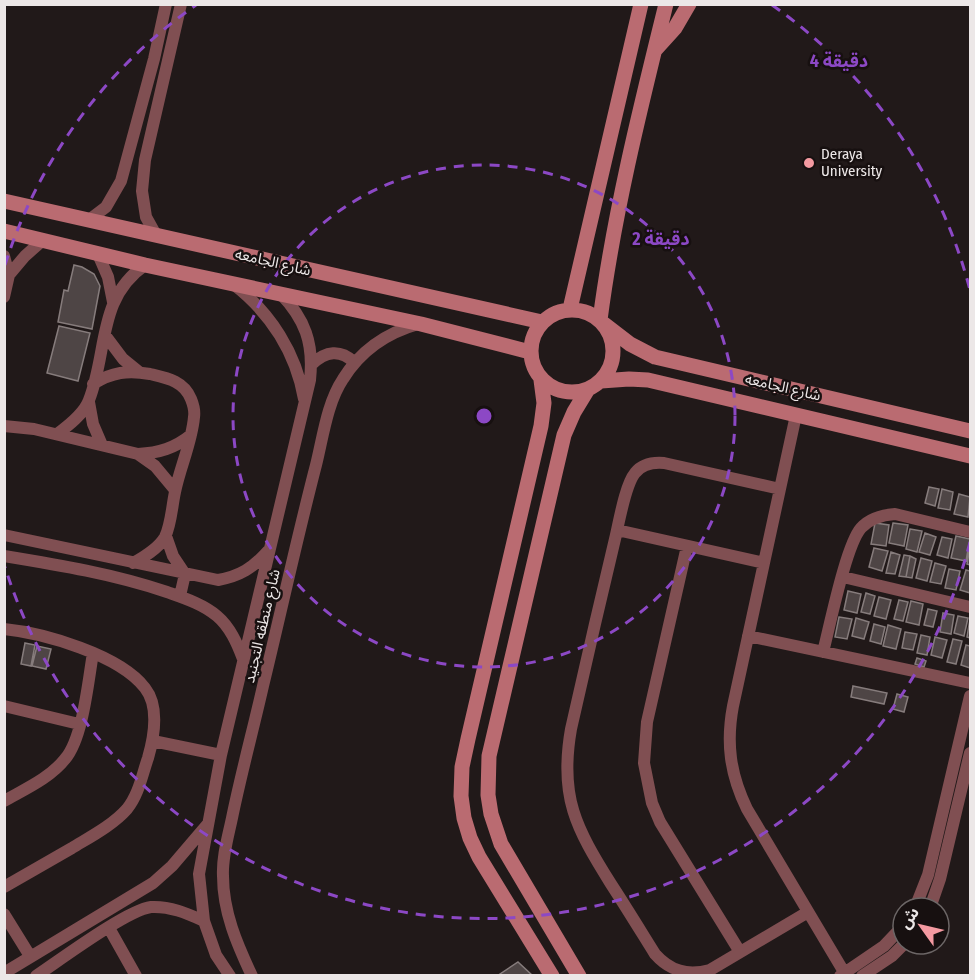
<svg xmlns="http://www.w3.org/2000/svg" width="975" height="980" font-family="'Fira Sans Condensed','Noto Sans Arabic',sans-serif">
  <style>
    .building { fill: #4e4545; stroke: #867c7c; stroke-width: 1.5 }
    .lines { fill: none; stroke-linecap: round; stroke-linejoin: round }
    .street { stroke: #804f52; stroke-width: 12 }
    .secondary { stroke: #ba6b71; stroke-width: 15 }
    .ring { fill: none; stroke: #8c48c5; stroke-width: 3; stroke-dasharray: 10 8 }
    .poi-dot { fill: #f49aa1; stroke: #171010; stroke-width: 2 }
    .labels { text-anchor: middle; stroke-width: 5; stroke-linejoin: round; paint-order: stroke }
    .poi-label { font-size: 15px; fill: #ece7e7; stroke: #171010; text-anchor: start }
    .street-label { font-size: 15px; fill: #ece7e7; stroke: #171010 }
    .centre { fill: #8c48c5; stroke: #171010; stroke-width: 3 }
    .ring-label { font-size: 18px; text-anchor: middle; font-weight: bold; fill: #8c48c5; stroke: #171010; stroke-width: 5; stroke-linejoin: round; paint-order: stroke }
  </style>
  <rect width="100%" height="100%" fill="#211919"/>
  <path class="building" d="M74,265L82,267L94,274L100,286L92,329L58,322L64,290L68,291Z
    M59,326L90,333L78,381L47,373Z
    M929,487L939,489L935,506L925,503Z
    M942,489L953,492L950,510L938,508Z
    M959,494L970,497L968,517L954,514Z
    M875,523L889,525L886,546L871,544Z
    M893,523L908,525L904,546L889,543Z
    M910,529L922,531L917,552L906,549Z
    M925,533L936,537L930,555L919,552Z
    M956,536L970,539L966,561L951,558Z
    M942,537L952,539L948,558L937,555Z
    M970,547V565L967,564Z
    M874,548L888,551L882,571L869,567Z
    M891,552L900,555L895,574L886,573Z
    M904,555L910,556L906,577L899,576Z
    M910,556L916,559L912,578L906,577Z
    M921,558L932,561L927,581L916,578Z
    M935,563L946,566L941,584L930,582Z
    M949,569L960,571L956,590L945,588Z
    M966,570L970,571V593L960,590Z
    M848,591L861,594L857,613L844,610Z
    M866,593L875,596L870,614L861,612Z
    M879,597L891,600L886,619L874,616Z
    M899,600L908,602L903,621L894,619Z
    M911,601L923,604L919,625L906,622Z
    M928,609L937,611L933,627L924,625Z
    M943,613L954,615L951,634L940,632Z
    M958,616L968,618L964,636L954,633Z
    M839,617L852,619L847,639L835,637Z
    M856,618L869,622L864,639L852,636Z
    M970,619V638L967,637Z
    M874,624L885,627L881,644L870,641Z
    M888,625L901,629L896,649L883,646Z
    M905,632L917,634L913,650L902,648Z
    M921,635L930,637L927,655L917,653Z
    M935,637L947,640L942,658L931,655Z
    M953,639L962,641L956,664L947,662Z
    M25,643L35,645L31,666L21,664Z
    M966,645L970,646V668L961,665Z
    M37,646L51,649L46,669L32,666Z
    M917,658L926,661L924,667L915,664Z
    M853,686L887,693L884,704L851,697Z
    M897,694L908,697L904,712L893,709Z
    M518,962L533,976H497Z"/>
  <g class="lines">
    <path class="street" d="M89,220L106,207L121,181L154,59L166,4
      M156,235L146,217L142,191L145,160L181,4
      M98,254L108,277L113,302
      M4,256L9,275L4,297
      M9,275L25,256L43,240
      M233,284C271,313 296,353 304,399
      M105,335L123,359L139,372
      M312,364C326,351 340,349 354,362
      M93,384C112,372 128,370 150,374C167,378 184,381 191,399C193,404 195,411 194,417C192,442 180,467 175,492C172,506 171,525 165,537C158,549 144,557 133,563
      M89,402L93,424L102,445
      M796,415L733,706C726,743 730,774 747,809L844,972
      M4,426L34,429L138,454C159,453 175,448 191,435
      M57,434C68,426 84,414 89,400C108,352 97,298 145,265
      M138,454L155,466L175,490
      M780,489L664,463C652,462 642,464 635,473C625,485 619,523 615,539C600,602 585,666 571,729C559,797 576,828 611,884C626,907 640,930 655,954C670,971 687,976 710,970L808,912
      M617,530L764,563
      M4,535L218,580C240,576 253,568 268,551
      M166,536L173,556L185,574L180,596
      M687,546L647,722L644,763L652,803L660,822L740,952
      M4,556C59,565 114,574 167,592C184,598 203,604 217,616C230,627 237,643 243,659
      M843,577L970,607
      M4,629C44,633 120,655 145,688C160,707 154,737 148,758C142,775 139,794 127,809C113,825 90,837 72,848C49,861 27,874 4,887
      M748,636L970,683
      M823,652C830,625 846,545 861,528C870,518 882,515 895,514L970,532
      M4,706L79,724
      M153,741L221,755
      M4,801C25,789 50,778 65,759C83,738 88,682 93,653
      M915,908L928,875L970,696
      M930,908L940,879L970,753
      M4,914L30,956
      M109,928L136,976
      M4,973L153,883L172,866L207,825
      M36,976C60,960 127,910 151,907C170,906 186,913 204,921
      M230,976L216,955L204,921L199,874L221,755L310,380C314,343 305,319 280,293
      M252,976C237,944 223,912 223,876C222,857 228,837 232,818C241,774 253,730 263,686C281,612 297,538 316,465C323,437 327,403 343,379C361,350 386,333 418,324
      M840,976L884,946L903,926
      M862,976L892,956L904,944"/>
    <path class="secondary" d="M656,49L675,28L689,4
      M4,201L542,322
      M4,231L145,265L421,324L530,352
      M570,309L641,4
      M531 351a41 41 0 1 1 82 0a41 41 0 1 1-82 0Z
      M600,320C614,213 640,109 666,4
      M604,324L630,344L655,357L970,431
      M541,380L544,403L541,426L468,739L462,767L461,796L464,818L470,838L479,857L552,976
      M601,381L629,379L648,380L970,456
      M579,976L501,844L491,814L488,795L489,756L564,435L574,412L588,389"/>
  </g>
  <g class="ring">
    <circle cx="484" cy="416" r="251"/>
    <path d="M970 542A502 502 0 0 1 5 567M5 265A502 502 0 0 1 196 5M772 5A502 502 0 0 1 970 290"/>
  </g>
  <circle class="poi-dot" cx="809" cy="163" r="6"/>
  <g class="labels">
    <g class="poi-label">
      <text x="821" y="159">Deraya<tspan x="821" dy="17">University</tspan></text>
    </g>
    <g class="street-label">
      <text transform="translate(273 262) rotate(13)" y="5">شارع الجامعه</text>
      <text transform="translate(783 387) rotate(13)" y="5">شارع الجامعه</text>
      <text transform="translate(262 626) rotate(-77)" y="5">شارع منطقه التجنيد</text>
    </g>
  </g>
  <circle cx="484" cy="416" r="9" class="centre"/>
  <g class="ring-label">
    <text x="839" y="67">4 دقيقة</text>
    <text x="661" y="245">2 دقيقة</text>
  </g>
  <rect width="975" height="980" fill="none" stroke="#ece7e7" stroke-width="12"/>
  <g transform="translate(921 926) rotate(304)"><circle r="28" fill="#171010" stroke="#6c6666" stroke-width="1.5"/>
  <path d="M0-4.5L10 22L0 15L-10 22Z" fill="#f49aa1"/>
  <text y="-9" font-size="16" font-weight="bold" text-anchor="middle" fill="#ece7e7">ش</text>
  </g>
</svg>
